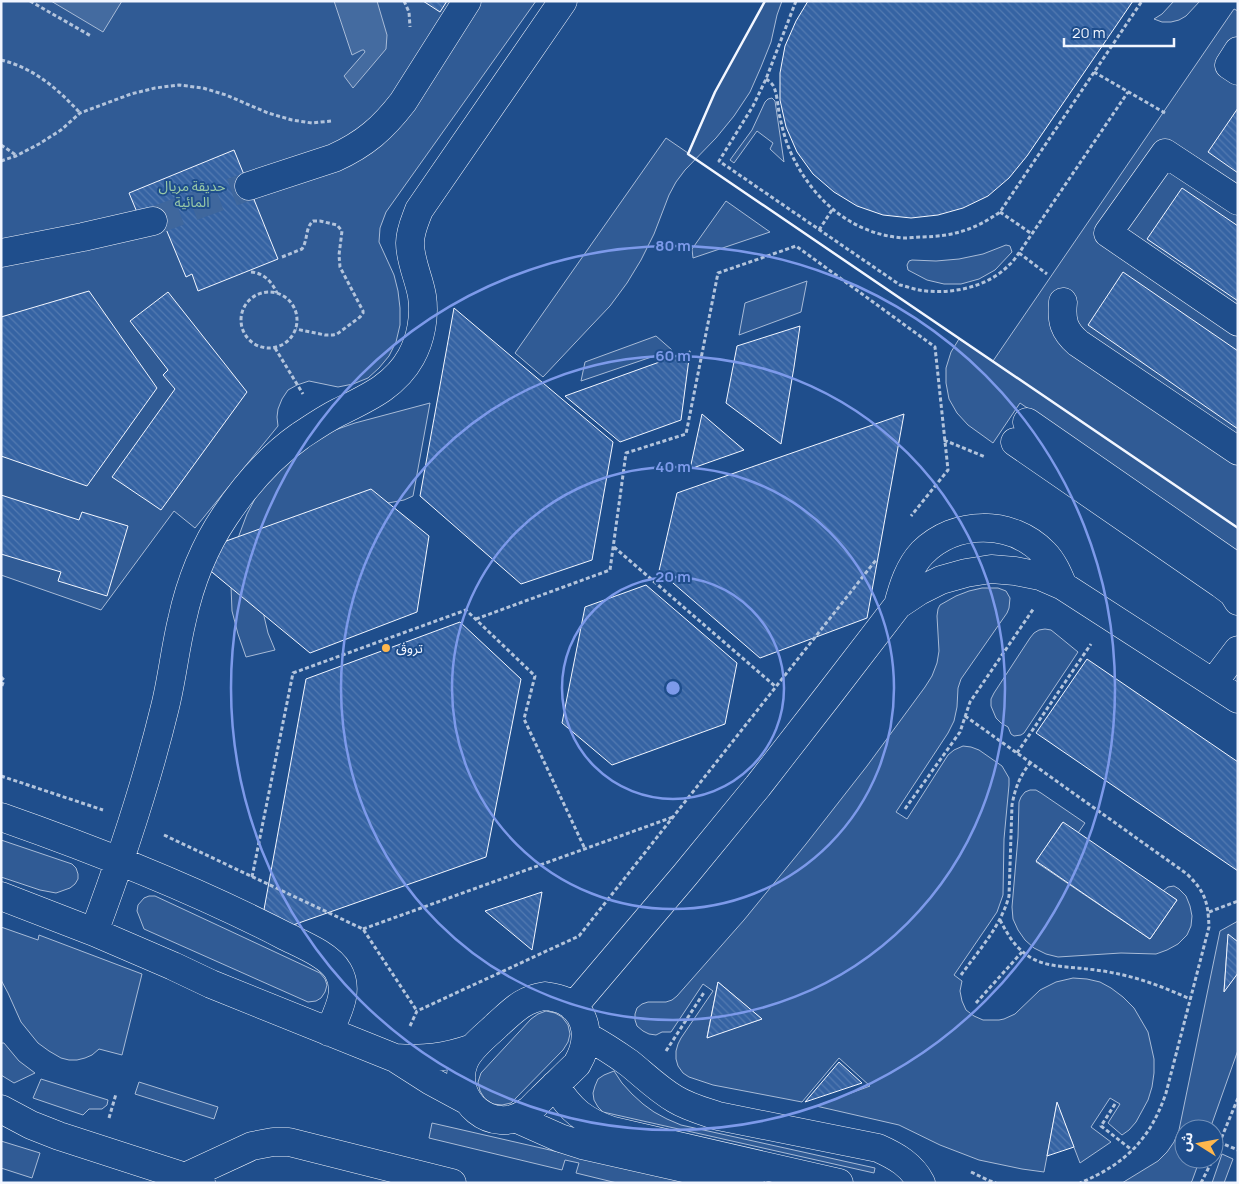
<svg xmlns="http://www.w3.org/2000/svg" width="1239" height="1184" font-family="Manrope,'Noto Sans Arabic',sans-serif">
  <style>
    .built { fill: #305b95; stroke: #a8bbd7; fill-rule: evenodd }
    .water { fill: #446ba0; stroke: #a8bbd7 }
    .building { fill: url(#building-back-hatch); stroke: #f2f6ff }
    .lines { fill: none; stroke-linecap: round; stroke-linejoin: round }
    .minor-tunnel { stroke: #3f679d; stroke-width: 28; stroke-dasharray: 28 14; stroke-linecap: butt }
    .minor-casing { stroke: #f2f6ff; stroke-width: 29 }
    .path { stroke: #b3c4dc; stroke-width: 3; stroke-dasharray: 4 2.5; stroke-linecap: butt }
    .minor { stroke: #1f4e8c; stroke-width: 28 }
    .wall { stroke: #f2f6ff; stroke-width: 2.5 }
    .ring { fill: none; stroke: #7d9aea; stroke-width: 2.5 }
    .poi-dot { fill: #ffb74d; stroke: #1f4e8c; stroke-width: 2 }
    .labels { text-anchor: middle; stroke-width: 4; stroke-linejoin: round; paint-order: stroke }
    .park-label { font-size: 14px; fill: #97c8a6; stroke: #1f4e8c }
    .poi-label { font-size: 14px; fill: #f2f6ff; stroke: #1f4e8c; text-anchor: start }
    .centre { fill: #7d9aea; stroke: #1f4e8c; stroke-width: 2.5 }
    .ring-label { font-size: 15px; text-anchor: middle; font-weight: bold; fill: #7d9aea; stroke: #1f4e8c; stroke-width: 4; stroke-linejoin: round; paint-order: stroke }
  </style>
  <defs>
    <pattern id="building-back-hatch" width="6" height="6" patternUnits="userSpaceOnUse" patternTransform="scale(1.25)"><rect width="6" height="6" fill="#3563a3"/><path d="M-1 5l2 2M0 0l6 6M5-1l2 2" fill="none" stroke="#537ab1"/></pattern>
  </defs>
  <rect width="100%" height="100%" fill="#1f4e8c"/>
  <path class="built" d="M1,1H536L386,212L380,228L379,242L394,275L398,291L400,308V325L396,342L389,356L379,368L368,378L353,384L338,387L309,381L297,385L288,390L282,399L278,409L277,417L278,426L195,528L174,511L101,610L1,575Z
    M765,1H782L777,15L771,42L761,67L750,92L734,116L716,138L685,170L676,182L669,195L654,234L641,260L627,283L610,306L591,326L543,377L515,353L666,138L688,153L715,92Z
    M1174,1H1200L1186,16L1179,20L1171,22H1162L1154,19L1162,14Z
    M1234,9L1238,11V552L1020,403L993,443L968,425L957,413L949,399L946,383V368L951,352L959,339L993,361Z
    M772,98L775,101L784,162L770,149L773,143L757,131L734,163L730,160L752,130L765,102L768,99Z
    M726,201L770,232L693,258L692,249Z
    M1006,245L1010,246L1012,252L995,270L979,279L961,284H944L927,280L908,270L907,265L909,261L912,260L936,261L959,259L983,254Z
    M807,281L801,312L739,335L745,303Z
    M656,336L672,350L581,381L585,362Z
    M430,403L413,496L404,500L383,504L264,598V616L268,633L275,650L246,657L238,634L232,611L231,586L238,538L247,514L258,493L290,457L332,431L355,423Z
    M982,588H998L1006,591L1010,598L1009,608L1007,613L961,679L958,688L957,707L954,721L948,733L896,812L907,819L948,755L954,750L963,746L971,747L979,750L1002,766L1009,778V785L1004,839L1003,895L997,912L954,975L962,981L960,991L962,1001L966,1010L974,1016L983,1020H999L1004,1019L1015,1014L1040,990L1056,982L1073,978L1087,979L1100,982L1111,988L1123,997L1134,1008L1148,1032L1154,1059V1073L1152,1087L1148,1100L1136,1122L1129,1130L1122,1135L1108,1123L1120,1104L1110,1098L1091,1127L1111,1142L1080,1163L1057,1103L1044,1172L1022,1169L979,1160L940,1145L899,1125L816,1106L870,1086L839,1058L802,1102L713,1085L689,1077L683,1073L678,1066L676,1059V1051L678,1044L681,1038L713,991L703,984L671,1032H662L656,1035L649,1034L643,1031L637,1026L635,1020V1014L637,1008L642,1004L648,1002H666L672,1000L677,996L744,920L806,844L867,766L925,687L932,676L937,663L939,651L937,616L938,609L940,605L956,596L969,591ZM718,982L762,1019L707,1037Z
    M1045,629L1051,630L1056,634L1078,652L1024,733L1021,735L1014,736L1011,734L1008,727L1001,723L996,718L991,706V699L994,693L1030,638L1034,633L1039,630Z
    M1030,790H1036L1041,793L1085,823L1078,833L1062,823L1036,862L1150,939L1177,900L1163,891L1168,887L1174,886L1179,889L1186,896L1190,906L1192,916L1191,926L1187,935L1178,944L1167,950L1156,954L1121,953L1058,957L1046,954L1034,948L1025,940L1018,930L1013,919L1012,907L1018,837L1019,802L1021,797L1025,792Z
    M1,840L72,864L76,868L78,874V879L75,884L70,888L56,893L40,890L1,877Z
    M149,896H155L320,973L325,979L327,985L325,992L321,998L316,1001L308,1002L144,929L139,916L137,911L138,905L144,898Z
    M1238,921V942L1228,935L1224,991L1238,973V1050L1210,1129H1184V1159H1200L1192,1181L1190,1183H1122L1158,1161L1167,1152L1174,1142L1179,1130L1220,931Z
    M1,927L38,940L39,935L142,974L122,1055L99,1049L92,1055L85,1058L77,1060H69L61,1058L49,1051L38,1043L21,1022L8,993L1,980Z
    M546,1011L555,1013L562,1017L568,1025L570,1034L568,1042L563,1050L511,1103L502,1105L493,1104L485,1099L480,1091L478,1082L481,1073L531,1019L538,1014Z
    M1,1043H4L19,1061L35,1073L14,1083L1,1075Z
    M614,1071L622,1083L632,1094L643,1104L654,1112L667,1119L681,1125L875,1168L874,1173L603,1112L598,1107L594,1100L593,1093L595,1086L598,1079L604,1075Z
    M41,1079L108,1100L107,1105L102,1109H89L83,1115L33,1098Z
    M139,1082L218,1107L214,1119L135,1094Z
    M432,1123L694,1183H617L576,1173L579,1163L565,1160L562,1170L429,1138Z
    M1,1141L40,1153L32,1178L1,1168Z
    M1222,1154L1233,1159L1224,1183H1212Z"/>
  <path class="water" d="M51,1H122L103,32Z
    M334,1H377L387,35L386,49L353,88L344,76L365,52L364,50H362L352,55Z"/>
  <path class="building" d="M423,1H447L440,12Z
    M808,1H1133L1027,156L1009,178L988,196L963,208L938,215L911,218L883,215L857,206L834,192L813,174L797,152L786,127L780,100V73L785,46L796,21Z
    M1238,108V173L1208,152Z
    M234,150L278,259L198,291L192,274L186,277L166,229L157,232L139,217L129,193Z
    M1182,188L1238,226V301L1147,239Z
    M1123,272L1238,351V429L1088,325Z
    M89,291L157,388L87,486L1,456V317Z
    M168,292L247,392L161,510L112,477L175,389L163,375L168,370L130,321Z
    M454,308L613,442L592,560L521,584L420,496Z
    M800,326L794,367L781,444L726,403L737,346Z
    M690,351L681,420L620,442L565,396Z
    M702,414L744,450L690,469Z
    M904,414L867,618L760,658L659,571L677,493Z
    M371,489L429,536L417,612L310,653L190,554Z
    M1,495L79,520L82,512L128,526L107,596L58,581L61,572L1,554Z
    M646,585L737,663L725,724L612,765L562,723L585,607Z
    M460,622L521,679L486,857L259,937L306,679Z
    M1087,659L1238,762V871L1036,733Z
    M1063,822L1177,900L1150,939L1036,861Z
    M542,892L532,950L485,911Z
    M1228,934L1238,942V973L1224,992Z
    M718,982L762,1019L707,1038Z
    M839,1062L862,1083L805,1102Z
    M1057,1102L1074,1147L1047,1156Z"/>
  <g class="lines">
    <path class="minor-tunnel" d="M153,221L249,186"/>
    <g class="minor-casing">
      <path id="minor" d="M1238,51L1229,65L1238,71
        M249,186L334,158C365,144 383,128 403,102L467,1
        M1238,201L1165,153L1108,233L1238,322
        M1,253L83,237L153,221
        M1063,302C1061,321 1064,331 1078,343L1238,451
        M1027,422L1238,568
        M1015,442L1221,584L1233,593L1238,601
        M898,605C903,586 909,567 922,553C955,520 1011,519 1044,553C1053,562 1058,574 1063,586
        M1213,683L1238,650
        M1,817C98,851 194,889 285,936C301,944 329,955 338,971C350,991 337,1013 329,1032
        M1,896L94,932L173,966L211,984L395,1058L431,1081L468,1101
        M94,932C122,857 146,785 165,707C172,679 175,649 182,620C190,583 204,547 225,516C245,486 270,457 300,436C312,428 325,419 339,412C367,398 395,386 411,357C421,339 425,316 422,296C419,278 410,261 410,243C410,231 415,221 419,210L563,1
        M545,996C552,997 559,998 565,1001C590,1015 590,1042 577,1064C565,1076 553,1087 541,1099C536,1103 532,1109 527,1112C493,1137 449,1100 464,1062C470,1047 486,1036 497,1025C513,1011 523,999 545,996Z
        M573,1007L685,875L758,786L828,696L898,605L919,591L941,580L966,573L991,569L1015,571L1040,576L1063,586L1238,699
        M586,1036C601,1044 615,1053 629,1063C644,1075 658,1089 675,1099C688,1107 703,1111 718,1116L878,1148C896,1156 912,1165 921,1183
        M395,1058C425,1060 444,1058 473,1048
        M555,1085C570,1110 585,1122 613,1131L839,1183
        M1,1109L31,1125L59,1136L201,1182
        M515,1118L560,1138L582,1145L750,1183
        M185,1177L252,1146L273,1142H289L452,1183"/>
    </g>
    <path class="path" d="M30,1L91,36
      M404,1L409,12L410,27
      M796,1L766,79L753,106L719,161L900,285C906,286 913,289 919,290C949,295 987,288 1009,265C1013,262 1016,257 1019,253L1128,92
      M1,60C34,68 58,89 80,113
      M1094,72L1165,113
      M766,79C769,81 772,83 774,87C777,95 778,105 779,113C782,127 785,140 791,153C812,199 851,234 903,238C909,238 916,237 922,237C954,236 974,230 1000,212L1142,1
      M1,145L16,155
      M1,161L16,156L39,144L61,130L80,113L131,94L155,88L179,85L203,88L226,95L268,113L292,120L312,123L331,121
      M1000,212L1032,234
      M819,230L832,210
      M1019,253L1047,274
      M282,257L302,249C308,240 305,228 313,221H320L337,225L342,231L339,255L340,267L363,311V313L360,317L337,334L333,335H325L296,329
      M251,272C264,273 272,282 277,293
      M241 320a28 28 0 1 1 56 0a28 28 0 1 1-56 0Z
      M275,348L303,394
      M944,440L985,457
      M614,547L776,687
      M476,619L610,570L626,453L686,434L718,273L796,246L935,347L948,470L911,516
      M1,677L4,680L1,688
      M965,716L1187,874C1205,892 1208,901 1209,927L1166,1093C1150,1140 1125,1164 1080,1183
      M1017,753L1091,644
      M1,776L103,810
      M905,809L960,732L970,702L1034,608
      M164,835L363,929L417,1011
      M252,877L293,673L466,610L535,676L524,719L585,849
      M1209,912L1238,901
      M1000,920C1006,931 1012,943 1022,951C1040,968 1064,966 1087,969C1096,970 1105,971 1114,973C1140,978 1166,988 1190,999
      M363,929L673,817
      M961,975C979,950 1001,926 1009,896L1012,805C1015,788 1020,776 1030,763
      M976,1003L1022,952
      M410,1026L417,1011L579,936L876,560
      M666,1051L705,991
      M1115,1104L1101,1126L1132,1150
      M109,1118L116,1094
      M1219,1142L1238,1150
      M1214,1156L1238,1098
      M971,1172L990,1181L996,1183
      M1201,1183L1213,1159"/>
    <use href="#minor" class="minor"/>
    <path class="wall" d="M765,1L715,92L688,154L1238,528"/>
  </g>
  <g class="ring">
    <circle cx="673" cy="688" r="111"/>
    <circle cx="673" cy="688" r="221"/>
    <circle cx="673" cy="688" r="332"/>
    <circle cx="673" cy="688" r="442"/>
  </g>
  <circle class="poi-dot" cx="386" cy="648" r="5"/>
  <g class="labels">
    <g class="park-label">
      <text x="192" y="191">حديقة مريال<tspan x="192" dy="16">المائية</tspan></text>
    </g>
    <g class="poi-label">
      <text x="396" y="653">تروڨ</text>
    </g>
  </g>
  <circle cx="673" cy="688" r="8" class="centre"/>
  <g class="ring-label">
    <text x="673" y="251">80 m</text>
    <text x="673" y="361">60 m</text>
    <text x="673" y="472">40 m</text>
    <text x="673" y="582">20 m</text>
  </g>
  <rect width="1239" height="1184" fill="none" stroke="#f2f6ff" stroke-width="5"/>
  <g transform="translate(1199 1144) rotate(281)"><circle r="24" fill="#1f4e8c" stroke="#7391ba"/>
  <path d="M0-4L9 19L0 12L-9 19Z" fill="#ffb74d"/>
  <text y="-8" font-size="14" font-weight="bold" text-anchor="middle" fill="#f2f6ff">ش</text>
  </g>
  <path d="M1064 38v8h110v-8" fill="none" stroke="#f2f6ff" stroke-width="2.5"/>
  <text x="1072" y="38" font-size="15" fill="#f2f6ff" stroke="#1f4e8c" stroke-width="4" paint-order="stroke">20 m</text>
</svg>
